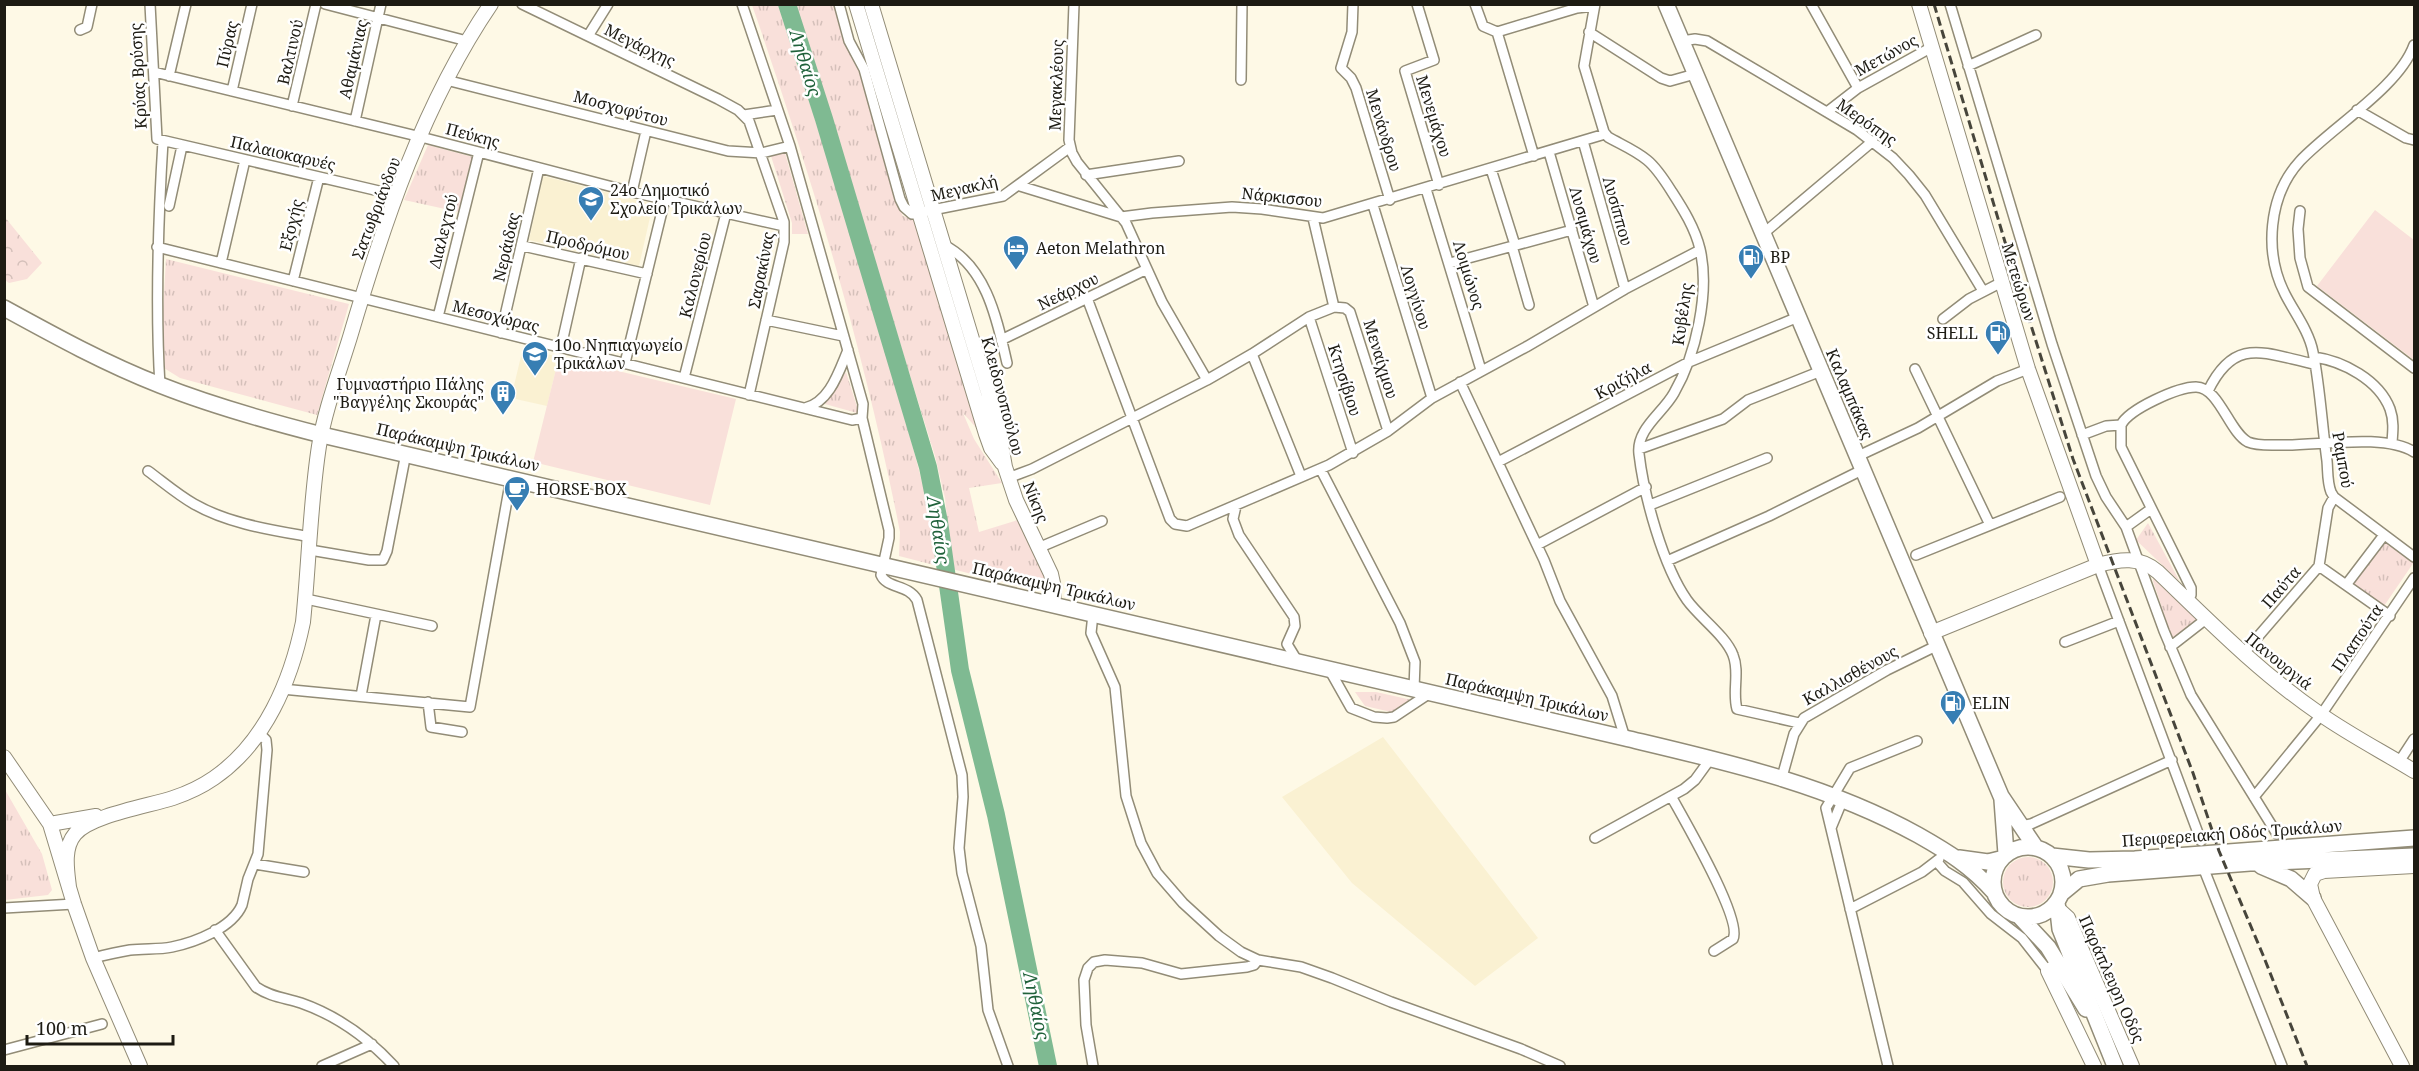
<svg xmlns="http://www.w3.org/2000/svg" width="2419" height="1071" font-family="'Noto Serif',serif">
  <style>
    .built { fill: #faf1d2 }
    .grass { fill: url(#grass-tufts) }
    .forest { fill: url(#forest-crowns) }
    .pitch { fill: #f9e0da }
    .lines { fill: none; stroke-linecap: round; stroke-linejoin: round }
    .river { stroke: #7fba92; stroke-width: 18 }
    .street-casing { stroke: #928c77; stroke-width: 12 }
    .secondary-casing { stroke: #928c77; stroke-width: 16 }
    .primary-casing { stroke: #928c77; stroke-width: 18 }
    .street { stroke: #fff; stroke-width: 9 }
    .secondary { stroke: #fff; stroke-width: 14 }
    .primary { stroke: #fff; stroke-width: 15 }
    .rail { stroke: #47453b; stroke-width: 3; stroke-dasharray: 9 4.5; stroke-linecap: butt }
    .labels { text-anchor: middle; stroke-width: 5; stroke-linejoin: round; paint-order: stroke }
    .street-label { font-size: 16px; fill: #1d1b13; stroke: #fff }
    .poi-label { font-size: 16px; fill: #1d1b13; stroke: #fff; text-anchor: start }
    .water-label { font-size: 18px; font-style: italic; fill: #20623b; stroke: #fff }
  </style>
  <defs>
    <pattern id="grass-tufts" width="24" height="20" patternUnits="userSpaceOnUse" patternTransform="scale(1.5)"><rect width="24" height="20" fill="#f9e0da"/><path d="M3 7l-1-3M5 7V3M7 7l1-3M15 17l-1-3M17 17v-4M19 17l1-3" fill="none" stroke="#d5c0ba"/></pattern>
    <pattern id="forest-crowns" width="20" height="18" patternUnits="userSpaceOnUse" patternTransform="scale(1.5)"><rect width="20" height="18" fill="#f9e0da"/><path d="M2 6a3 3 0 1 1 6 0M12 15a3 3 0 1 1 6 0" fill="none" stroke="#d5c0ba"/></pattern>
  </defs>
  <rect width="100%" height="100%" fill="#fef9e6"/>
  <path class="built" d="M543,176L653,204L639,266L529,240Z
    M523,348L559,357L547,406L511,398Z
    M1383,737L1538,938L1475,986L1352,883L1282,797Z"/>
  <path class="grass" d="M752,5H778C816,122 854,239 887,358C907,427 929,494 938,566L899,556L900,532C865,353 812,177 752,5Z
    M795,5H836L862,73L901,212L903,216L916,221L980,432L963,413L974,439L1002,483L969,488L979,532L1018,520L1037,555L1048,584L1038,589H1031L952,569L945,498L935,456Z
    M428,145L473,157L459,212L404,200Z
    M785,153L808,234H792V223L771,156Z
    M166,259L349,304L317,415L180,378L164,368L162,329Z
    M846,372L858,410L857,413L825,404Z
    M2148,523L2179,580H2178L2136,540Z
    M2388,540L2414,558V562L2384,606L2354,585V581Z
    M2153,578L2199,621L2173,641L2153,581Z
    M1355,692H1376L1412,700L1391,712L1365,706Z
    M4,788L42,854L52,890L48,895L5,900Z
    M2003 882a25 25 0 1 1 50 0a25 25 0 1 1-50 0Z"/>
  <path class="forest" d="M4,216L42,263L27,279L9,283L5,280Z"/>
  <path class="pitch" d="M2375,210L2414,240V360L2317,286Z
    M559,357L736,399L710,505L533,462Z"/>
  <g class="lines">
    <path class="river" d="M787,4L824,119L928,467L939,522L960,670L996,815L1048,1066"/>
    <g class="street-casing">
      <path id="street" d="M150,4L157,139L396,195
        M325,4L467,41
        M522,4L718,99L738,110L749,121L784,222V242L749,395
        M742,4L790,146L863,404L862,418L889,530V538L881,575C887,589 908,584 917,600L962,775L963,797L959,848L962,873L981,946L988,1010L1008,1066
        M839,4L849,41L864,69L900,199L904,207L912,214L1003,196L1070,147
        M1074,4L1069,140L1072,153L1077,162L1126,223L1162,302L1207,380
        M1353,4L1352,32L1341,68L1351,78L1356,88L1390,200
        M1417,4L1434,60L1405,71L1439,185
        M1475,4L1483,26L1497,32
        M1595,4L1584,66L1604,132L1608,137C1620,144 1635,150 1647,160C1657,168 1665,181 1672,192C1683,209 1695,228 1700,249C1710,292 1696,355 1674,393C1663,413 1636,429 1639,454C1644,496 1663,566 1687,600C1699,617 1726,636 1733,655C1740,672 1732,692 1737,709L1799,723
        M1811,4L1858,88
        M1950,4L2052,344L2096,476L2106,497L2126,527L2164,631L2191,695L2277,834
        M80,30L87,27L92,4
        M1497,32L1534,156
        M1497,32L1577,8L1594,6
        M1589,32L1661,78L1670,81L1695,74
        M588,36L608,4
        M1682,41L1695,39L1707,41L1857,130L1893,158L1909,175L1925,195L1983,291
        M2414,45C2399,87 2332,127 2300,161C2268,196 2264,253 2285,294C2294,312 2309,331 2313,352C2320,386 2322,425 2327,461C2328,471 2327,482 2331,492L2334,497L2414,557
        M1968,66L2036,35
        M154,72L421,137L632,192L784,226
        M169,76L186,4
        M446,80L728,151L762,153L790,146
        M1241,80L1242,4
        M232,91L252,4
        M292,106L316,4
        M2357,110L2406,138L2414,140
        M1827,112L1858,88L1932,47
        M744,115L777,110
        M355,121L381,4
        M1583,141L1625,289
        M1549,152L1594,307
        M1491,169L1515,245
        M1086,175L1179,161
        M1020,186L1121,217L1152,213L1232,207L1262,209L1323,218L1605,134
        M1426,189L1481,370
        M632,192L646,131
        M1373,205L1432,398
        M169,206L182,146
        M2300,211L2298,229L2300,258L2308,287L2414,368
        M1313,218L1334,307
        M1764,233L1873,141
        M944,245C987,267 997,320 1007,363
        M523,246L647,274
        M1512,246L1529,305
        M157,247L852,420L862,418
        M221,263L245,160
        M1450,263L1572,230
        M293,281L319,177
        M1087,298L1170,519L1175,524L1187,526L1329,465L1388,431L1432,398L1526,347L1625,289L1700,250
        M438,317L479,152
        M1309,317L1353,453
        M1943,319L1969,299L2002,282
        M766,320L843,336
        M501,333L539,168
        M1001,340L1147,269
        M561,347L581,258
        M1252,354L1301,476
        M2314,357C2343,361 2379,380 2390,409C2394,420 2393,431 2392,442
        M625,363L665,199
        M1915,369L1990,525
        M684,378L726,213
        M1460,382L1544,560L1560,601L1612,696L1625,738
        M160,386C155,304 158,223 163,141
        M2208,391C2235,335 2265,354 2314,364
        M805,408C830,402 839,371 848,350
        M2082,435L2106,426L2121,425
        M1639,449L1723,419L1748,400L1821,371
        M1856,457L1918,428L1997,381L2028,369
        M1498,462L1689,362L1798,317
        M1321,470L1400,623L1415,662L1414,689
        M148,471C163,482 178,495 194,504C229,524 272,530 311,537
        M1008,478L1032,469L1207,380L1252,354L1309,317L1334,307L1345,308L1350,312L1388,431
        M1650,505L1767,458
        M1236,506L1233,519L1239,535L1294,617L1295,626L1287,644L1298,662
        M2126,527L2151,509
        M1537,545L1646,487
        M1038,548L1102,521
        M310,550L369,560H383L387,551L406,453
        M1916,555L2060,497
        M1667,561L1769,516L1862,470
        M2098,565L2201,841
        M2319,566L2390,616
        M2346,585L2384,535
        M306,599L432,626
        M2187,600L2191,595V588L2121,447V425C2129,409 2178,387 2196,387C2219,387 2229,432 2248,442C2257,446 2270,445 2280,445C2317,446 2384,433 2414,452
        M1093,614L1091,633L1115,687L1126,796L1141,843L1157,873L1183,903L1219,936L1241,952L1258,960L1301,967L1332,978L1391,1002L1521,1049L1560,1066
        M2065,642L2119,621
        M2170,647L2206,619
        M2243,654L2319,566L2328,508L2334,497
        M1329,669L1351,708L1374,717L1387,718L1394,717L1430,693
        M282,689L470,707L511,478
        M361,696L376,615
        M428,702L431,727L462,732
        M2399,762L2414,739
        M1782,777L1794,734L1804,718L1887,670L1936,646
        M1671,796C1683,818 1743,920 1733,939L1714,951
        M2254,797L2321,715L2414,578
        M2021,826L2031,824L2172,760
        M1831,828L1843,799
        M1595,838L1684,789L1695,780L1711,758
        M1937,862L1945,871L1963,882L1991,914L2022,938L2048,971
        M255,864L304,872
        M2203,867L2282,1066
        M4,908L74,904
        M1850,909L1922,872L1939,859
        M215,930L256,987C270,997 286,998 301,1003C338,1016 367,1037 394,1066
        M93,958C105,955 118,952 130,950C144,948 158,950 172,947C196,942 232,928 242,905L248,879L258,854L267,750L266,740L258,732
        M4,1050L102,1024
        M322,1066L372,1044
        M1093,1066L1086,1025L1084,980L1088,968L1094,962L1105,960L1142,963L1181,974L1247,967L1254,965L1258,960
        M1888,1066L1826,808L1850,768L1917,741"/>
    </g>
    <g class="secondary-casing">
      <path id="secondary" d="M856,4L986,434L991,448L1002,463
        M871,4L988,392L998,428L1005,467L1016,500L1051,574L1054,588L1053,604
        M1919,4L2028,369L2098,565
        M1931,633L2098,565C2120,559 2140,556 2158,572C2210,622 2260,673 2320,714C2350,735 2383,752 2414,771
        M4,757L50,824L74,904L93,958L140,1066
        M50,824L96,816
        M69,887C67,870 63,848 75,834C91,815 149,806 173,798C188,793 201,787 214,778C265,743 291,681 303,622C309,564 310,504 319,446C325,409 339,373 350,337C384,222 423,104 491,4
        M2057,908L2068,918L2132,1066
        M2059,965L2048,971L2094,1066
        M2402,1066L2313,898L2310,884L2315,874L2324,871L2414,866"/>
    </g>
    <g class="primary-casing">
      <path id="primary" d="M1666,4L2001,796L2036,848
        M4,308C55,336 106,364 160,385C213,406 267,421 322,435L1625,738C1726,762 1826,784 1918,835C1948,852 1971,866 1994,892
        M2002,800L2006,854
        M1993 882a35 35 0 1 1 70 0a35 35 0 1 1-70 0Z
        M2052,856L2089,860L2135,859L2414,838
        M1959,858L1988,862L2000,859
        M2261,866L2291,879L2313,898
        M2062,893L2079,879L2108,874L2250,863L2414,856
        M2057,902L2060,929L2115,1066
        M2020,917L2048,947L2086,1009"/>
    </g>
    <use href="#street" class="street"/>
    <use href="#secondary" class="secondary"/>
    <use href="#primary" class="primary"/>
    <path class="rail" d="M1934,4L2008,252L2073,459L2193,773L2219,851L2263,955L2307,1066"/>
  </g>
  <defs>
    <g id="school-pin" transform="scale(1.35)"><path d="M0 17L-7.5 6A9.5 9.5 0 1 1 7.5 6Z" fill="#377eb3" stroke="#fff"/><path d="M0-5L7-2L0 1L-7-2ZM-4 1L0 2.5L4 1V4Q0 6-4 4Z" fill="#fff"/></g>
    <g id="hotel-pin" transform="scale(1.35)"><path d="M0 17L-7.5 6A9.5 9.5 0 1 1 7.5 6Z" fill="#377eb3" stroke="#fff"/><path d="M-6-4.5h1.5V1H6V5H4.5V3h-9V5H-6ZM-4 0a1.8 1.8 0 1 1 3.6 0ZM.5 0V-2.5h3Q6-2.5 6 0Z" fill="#fff"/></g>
    <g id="fuel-pin" transform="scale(1.35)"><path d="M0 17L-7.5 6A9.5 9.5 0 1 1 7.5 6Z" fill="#377eb3" stroke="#fff"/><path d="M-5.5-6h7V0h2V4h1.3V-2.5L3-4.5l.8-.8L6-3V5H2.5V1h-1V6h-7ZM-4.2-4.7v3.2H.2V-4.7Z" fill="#fff"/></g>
    <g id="building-pin" transform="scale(1.35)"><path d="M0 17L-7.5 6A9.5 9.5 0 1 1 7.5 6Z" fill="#377eb3" stroke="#fff"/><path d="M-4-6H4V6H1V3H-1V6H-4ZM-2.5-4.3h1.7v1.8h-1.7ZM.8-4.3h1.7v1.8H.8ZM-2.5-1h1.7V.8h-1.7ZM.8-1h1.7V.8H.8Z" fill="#fff"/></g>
    <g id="cafe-pin" transform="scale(1.35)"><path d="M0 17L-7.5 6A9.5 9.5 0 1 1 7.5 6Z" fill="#377eb3" stroke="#fff"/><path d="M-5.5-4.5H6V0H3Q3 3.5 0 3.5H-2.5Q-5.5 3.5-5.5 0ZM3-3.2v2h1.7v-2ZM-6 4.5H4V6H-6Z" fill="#fff"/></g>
  </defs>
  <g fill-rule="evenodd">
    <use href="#school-pin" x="591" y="199"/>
    <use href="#hotel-pin" x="1016" y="248"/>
    <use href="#fuel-pin" x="1751" y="257"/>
    <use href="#fuel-pin" x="1998" y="333"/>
    <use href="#school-pin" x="535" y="354"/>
    <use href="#building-pin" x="503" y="393"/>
    <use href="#cafe-pin" x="517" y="489"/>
    <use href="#fuel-pin" x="1953" y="703"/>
  </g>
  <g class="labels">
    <g class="street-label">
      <text transform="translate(227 44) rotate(-77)" y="6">Πύρας</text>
      <text transform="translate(640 45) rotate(26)" y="6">Μεγάρχης</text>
      <text transform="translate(290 52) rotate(-77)" y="6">Βαλτινού</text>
      <text transform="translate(1886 55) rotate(-29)" y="6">Μετώνος</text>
      <text transform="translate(353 59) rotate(-77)" y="6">Αθαμάνιας</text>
      <text transform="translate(138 76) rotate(-93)" y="6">Κρύας Βρύσης</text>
      <text transform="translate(1056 85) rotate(-88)" y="6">Μεγακλέους</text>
      <text transform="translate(621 108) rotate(15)" y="6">Μοσχοφύτου</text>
      <text transform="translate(1434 116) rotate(73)" y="6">Μενεμάχου</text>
      <text transform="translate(1867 122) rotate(35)" y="6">Μερόπης</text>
      <text transform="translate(1384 130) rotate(73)" y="6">Μενάνδρου</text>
      <text transform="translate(473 135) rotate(15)" y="6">Πεύκης</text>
      <text transform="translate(283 153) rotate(13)" y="6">Παλαιοκαρυές</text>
      <text transform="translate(964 188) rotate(-13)" y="6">Μεγακλή</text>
      <text transform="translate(1282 197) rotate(6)" y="6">Νάρκισσου</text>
      <text transform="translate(376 208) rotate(-69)" y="6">Σατωβριάνδου</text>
      <text transform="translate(1618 211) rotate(74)" y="6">Λυσίππου</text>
      <text transform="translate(291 225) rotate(-76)" y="6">Εξοχής</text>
      <text transform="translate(1586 225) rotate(74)" y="6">Λυσιμάχου</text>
      <text transform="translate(443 231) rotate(-76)" y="6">Διαλεχτού</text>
      <text transform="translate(588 245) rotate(13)" y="6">Προδρόμου</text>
      <text transform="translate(506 247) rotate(-77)" y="6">Νεράιδας</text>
      <text transform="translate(761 270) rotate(-79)" y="6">Σαρακίνας</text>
      <text transform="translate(695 275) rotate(-76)" y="6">Καλονερίου</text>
      <text transform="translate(1469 275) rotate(73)" y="6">Λοιμώνος</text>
      <text transform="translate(2019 282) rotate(73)" y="6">Μετεώρων</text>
      <text transform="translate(1068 291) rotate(-26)" y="6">Νεάρχου</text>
      <text transform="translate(1416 297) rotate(73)" y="6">Λογγίνου</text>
      <text transform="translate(1682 314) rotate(-82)" y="6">Κυβέλης</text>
      <text transform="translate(496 316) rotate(14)" y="6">Μεσοχώρας</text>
      <text transform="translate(1381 359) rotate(73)" y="6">Μεναίχμου</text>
      <text transform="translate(1345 380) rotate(72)" y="6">Κτησίβιου</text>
      <text transform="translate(1623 380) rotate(-28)" y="6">Κριζήλα</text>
      <text transform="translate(1850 394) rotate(67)" y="6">Καλαμπάκας</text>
      <text transform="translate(1003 396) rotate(75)" y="6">Κλειδονοπούλου</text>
      <text transform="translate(458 447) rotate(13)" y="6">Παράκαμψη Τρικάλων</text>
      <text transform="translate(2343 460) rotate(80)" y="6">Ραμπού</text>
      <text transform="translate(1036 502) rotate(68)" y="6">Νίκης</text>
      <text transform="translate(1054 586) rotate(13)" y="6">Παράκαμψη Τρικάλων</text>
      <text transform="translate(2281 587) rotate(-49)" y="6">Παύτα</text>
      <text transform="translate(2357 638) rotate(-56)" y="6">Πλαπούτα</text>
      <text transform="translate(2279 661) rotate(39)" y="6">Πανουργιά</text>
      <text transform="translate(1850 675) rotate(-29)" y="6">Καλλισθένους</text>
      <text transform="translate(1527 697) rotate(13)" y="6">Παράκαμψη Τρικάλων</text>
      <text transform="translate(2232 833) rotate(-4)" y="6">Περιφερειακή Οδός Τρικάλων</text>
      <text transform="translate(2112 979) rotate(66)" y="6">Παράπλευρη Οδός</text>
    </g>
    <g class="poi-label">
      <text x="610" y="196">24ο Δημοτικό<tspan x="610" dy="18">Σχολείο Τρικάλων</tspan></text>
      <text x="1036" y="254">Aeton Melathron</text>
      <text x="1770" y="263">BP</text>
      <text x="1978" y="339" text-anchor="end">SHELL</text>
      <text x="554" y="351">10ο Νηπιαγωγείο<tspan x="554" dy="18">Τρικάλων</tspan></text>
      <text x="484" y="390" text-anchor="end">Γυμναστήριο Πάλης<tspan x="484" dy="18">"Βαγγέλης Σκουράς"</tspan></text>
      <text x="536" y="495">HORSE BOX</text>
      <text x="1972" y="709">ELIN</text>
    </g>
    <g class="water-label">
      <text transform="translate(805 63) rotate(73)" y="6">Ληθαίος</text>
      <text transform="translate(938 530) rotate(81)" y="6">Ληθαίος</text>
      <text transform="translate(1036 1006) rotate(78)" y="6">Ληθαίος</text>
    </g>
  </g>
  <rect width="2419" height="1071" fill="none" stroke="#1d1b13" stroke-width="12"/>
  <path d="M27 1035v9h146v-9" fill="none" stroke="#1d1b13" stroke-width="3"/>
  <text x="36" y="1035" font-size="18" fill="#1d1b13" stroke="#ffffff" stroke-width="4.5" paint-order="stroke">100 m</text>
</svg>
